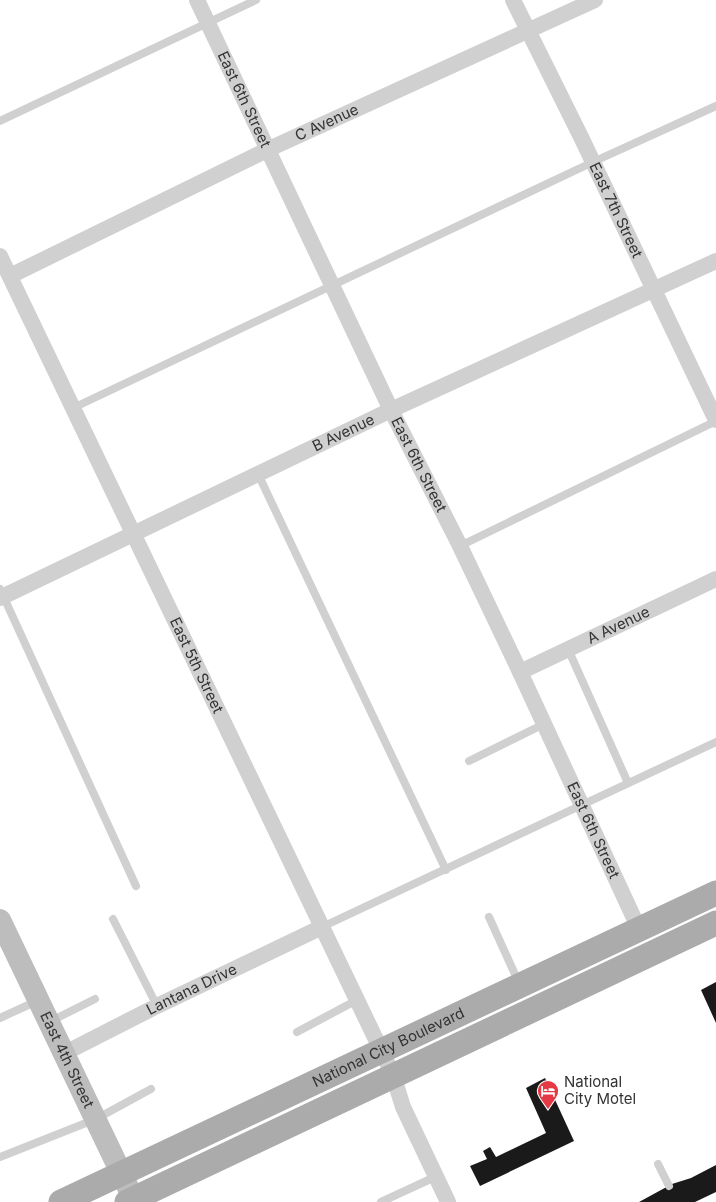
<svg xmlns="http://www.w3.org/2000/svg" width="716" height="1202" font-family="Inter,sans-serif">
  <style>
    .building { fill: #1a1a1a }
    .lines { fill: none; stroke-linecap: round; stroke-linejoin: round }
    .lane { stroke: #d0d0d0; stroke-width: 8 }
    .street { stroke: #d0d0d0; stroke-width: 16 }
    .secondary { stroke: #bdbdbd; stroke-width: 22 }
    .primary { stroke: #ababab; stroke-width: 25 }
    .labels { text-anchor: middle; stroke-width: 5; stroke-linejoin: round; paint-order: stroke }
    .street-label { font-size: 15px; fill: #333; stroke: #fff }
    .poi-label { font-size: 15px; fill: #333; stroke: #fff; text-anchor: start }
  </style>
  <rect width="100%" height="100%" fill="#fff"/>
  <path class="building" d="M716,982V1023L701,990Z
    M545,1078L574,1141L480,1186L470,1166L487,1159L483,1151L490,1147L496,1157L546,1133L526,1088Z
    M716,1165V1192L695,1202H639L672,1184L691,1178Z"/>
  <g class="lines">
    <path class="lane" d="M0,121L256,0
      M73,408L593,162L716,106
      M258,474L446,870
      M460,546L716,421
      M0,589L136,886
      M568,649L628,783
      M469,761L544,724
      M489,917L518,981
      M113,919L157,1006
      M322,927L716,742
      M0,1018L37,1001
      M51,1021L95,999
      M297,1032L357,1000
      M0,1157L96,1119L151,1089
      M658,1164L669,1186
      M381,1202L435,1177"/>
    <g class="street">
      <path id="s1" d="M197,0L391,410L460,546L520,672L639,929"/>
      <path id="s2" d="M513,0L581,137L716,420"/>
      <path id="s3" d="M0,256L393,1075L403,1107L448,1202"/>
      <path id="s4" d="M10,276L269,149L595,0"/>
      <path id="s5" d="M0,598L391,410L716,261"/>
      <path id="s6" d="M520,672L716,579"/>
      <path id="s7" d="M63,1054L157,1006L322,927"/>
    </g>
    <path class="secondary" id="s8" d="M0,920L135,1202"/>
    <g class="primary">
      <path id="s9" d="M61,1202L716,893"/>
      <path d="M127,1202L716,923"/>
    </g>
  </g>
  <defs>
    <g id="hotel-pin" transform="scale(1.125)"><path d="M0 17L-7.5 6A9.5 9.5 0 1 1 7.5 6Z" fill="#e63946" stroke="#fff"/><path d="M-6-4.5h1.5V1H6V5H4.5V3h-9V5H-6ZM-4 0a1.8 1.8 0 1 1 3.6 0ZM.5 0V-2.5h3Q6-2.5 6 0Z" fill="#fff"/></g>
  </defs>
  <g fill-rule="evenodd">
    <use href="#hotel-pin" x="548" y="1091"/>
  </g>
  <g class="labels">
    <g class="street-label">
      <text dy="5" stroke="none"><textPath href="#s1" startOffset="110">East 6th Street</textPath></text>
      <text dy="5" stroke="none"><textPath href="#s4" startOffset="352">C Avenue</textPath></text>
      <text dy="5" stroke="none"><textPath href="#s2" startOffset="234">East 7th Street</textPath></text>
      <text dy="5" stroke="none"><textPath href="#s5" startOffset="381">B Avenue</textPath></text>
      <text dy="5" stroke="none"><textPath href="#s1" startOffset="515">East 6th Street</textPath></text>
      <text dy="5" stroke="none"><textPath href="#s6" startOffset="109">A Avenue</textPath></text>
      <text dy="5" stroke="none"><textPath href="#s3" startOffset="454">East 5th Street</textPath></text>
      <text dy="5" stroke="none"><textPath href="#s1" startOffset="920">East 6th Street</textPath></text>
      <text dy="5" stroke="none"><textPath href="#s7" startOffset="144">Lantana Drive</textPath></text>
      <text dy="5" stroke="none"><textPath href="#s9" startOffset="362">National City Boulevard</textPath></text>
      <text dy="5" stroke="none"><textPath href="#s8" startOffset="155">East 4th Street</textPath></text>
    </g>
    <g class="poi-label">
      <text x="564" y="1087">National<tspan x="564" dy="17">City Motel</tspan></text>
    </g>
  </g>
</svg>
